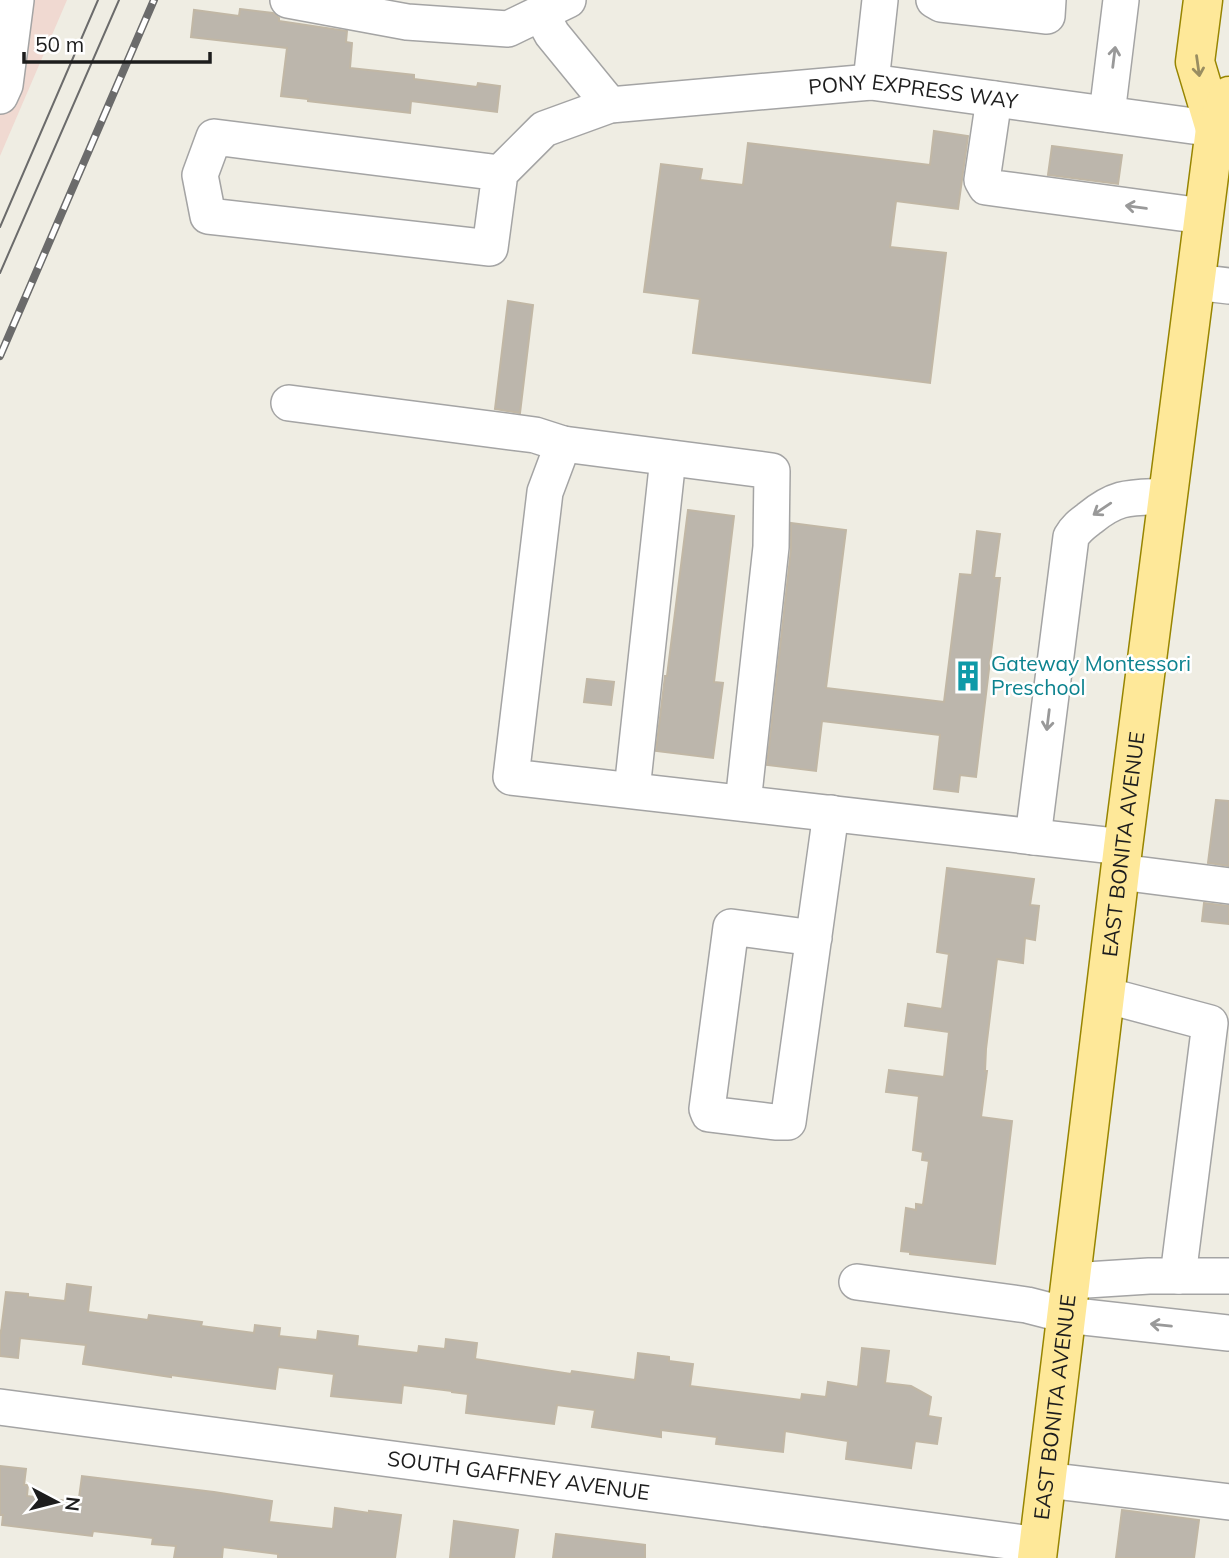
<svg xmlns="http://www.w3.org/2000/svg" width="1229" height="1558" font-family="Mulish,sans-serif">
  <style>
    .commercial { fill: #f0d9d1 }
    .building { fill: #bcb6ac; stroke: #c1b7a5; stroke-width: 2 }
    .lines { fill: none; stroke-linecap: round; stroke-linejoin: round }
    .minor-casing { stroke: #a4a4a4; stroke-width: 38 }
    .major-casing { stroke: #978500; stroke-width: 41 }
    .minor { stroke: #fff; stroke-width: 35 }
    .major { stroke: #fee899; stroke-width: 38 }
    .tram { stroke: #6b6b6b; stroke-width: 2 }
    .rail-casing { stroke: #6b6b6b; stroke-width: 8 }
    .rail { stroke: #fff; stroke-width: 5; stroke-dasharray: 16; stroke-linecap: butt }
    .oneway { stroke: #999 }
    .oneway2 { stroke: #998d61 }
    .labels { text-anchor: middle; stroke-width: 5; stroke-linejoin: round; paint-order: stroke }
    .street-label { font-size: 21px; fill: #1d1d1d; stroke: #fff }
    .culture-label { font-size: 21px; fill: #0d838f; stroke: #fff; text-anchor: start }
  </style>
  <rect width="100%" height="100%" fill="#efede3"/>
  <path class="commercial" d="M0,0H67L0,156Z"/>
  <path class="building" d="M240,9L273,13L279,18V21L347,31L346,42L352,43L350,68L414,75V79L477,87L478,83L500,86L497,112L411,101L410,113L308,101V99L281,96L287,48L191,37L194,10L239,16Z
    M934,131L968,136L958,209L896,201L890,247L946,253L930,383L693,353L700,299L644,292L661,164L702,169L700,180L743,185L748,143L930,165Z
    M1052,146L1122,155L1118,184L1048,175Z
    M508,301L533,305L520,413L495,409Z
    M688,510L734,516L714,682L723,683L713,758L656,751L665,676H667Z
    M791,523L846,530L826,688L944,702L960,574L972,575L977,531L1000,534L994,578H1000L976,777L960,775L958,792L934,789L940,735L822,721L816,771L767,765L791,549Z
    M587,679L614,682L611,705L584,702Z
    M1216,800L1229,801V866L1208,863Z
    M947,868L1034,879L1030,905L1039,906L1035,940L1025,938L1023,963L997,959L986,1049L985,1071H987L981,1117L1012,1121L995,1264L910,1254V1252L901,1251L906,1208L916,1210V1204L923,1205L929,1161L922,1160L923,1152L913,1150L919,1096L886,1092L889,1070L944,1077L949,1032L905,1026L908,1004L942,1009L949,954L937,952Z
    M1204,903L1229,906V924L1202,921Z
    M67,1284L91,1287L88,1312L148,1320L149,1315L202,1322L201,1326L254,1333L255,1325L280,1328L279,1336L317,1340L318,1331L358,1336L357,1346L418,1353L419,1346L445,1349L446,1339L477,1343L475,1359L571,1374L572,1371L635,1380L638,1353L669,1357V1361L693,1364L690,1386L801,1400L802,1394L826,1397L828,1382L858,1387L862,1348L889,1351L885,1383L911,1386L931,1397L928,1416L941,1418L937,1444L915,1441L911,1468L846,1459L848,1441L785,1431L783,1452L716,1444L717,1437L661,1430V1437L592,1427L595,1410L557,1405L554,1424L466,1413L468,1394L452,1392V1391L403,1385L401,1403L331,1396L334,1374L278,1367L275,1389L171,1375V1377L83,1364L86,1345L20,1338L18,1358L0,1356V1331L1,1332L6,1292L28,1294V1297L65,1301Z
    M0,1466L26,1469L24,1485H28L27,1496L75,1502L76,1498H79L82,1476L214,1492L272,1501L269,1522L333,1529L335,1508L369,1513V1511L401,1515L395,1558H278V1554L223,1547L222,1558H174L176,1546L152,1544L153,1538L93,1531L92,1536L2,1525L3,1515H0Z
    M1122,1510L1199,1520L1194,1558H1116Z
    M454,1521L518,1530L514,1558H450Z
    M556,1534L645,1545V1558H553Z"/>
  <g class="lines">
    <g class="minor-casing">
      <g id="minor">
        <path d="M288,0L407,22L508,29L568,0"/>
        <path d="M934,0L941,4L1047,16L1048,0"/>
        <path d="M541,14L552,34L610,105"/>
        <path d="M871,82L880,0"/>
        <path d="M0,96L5,85L16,0"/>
        <path d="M994,99L982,180L986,187L1203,216"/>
        <path d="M1107,114L1121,0"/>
        <path id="s1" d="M500,173L490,248L208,216L200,175L214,137L500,173L544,129L610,105L871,82L1229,131"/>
        <path d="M1195,282L1229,286"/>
        <path d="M289,403L535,435L563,444L545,492L511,777L1123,847"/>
        <path d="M563,444L772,471L771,547L743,803"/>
        <path d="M632,790L668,458"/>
        <path d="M1033,837L1071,537C1076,528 1082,524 1090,518C1119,494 1133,498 1168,496"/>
        <path d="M1120,872L1229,886"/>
        <path d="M814,938L731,927L707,1109L709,1114L775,1122H788L831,813"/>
        <path d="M1105,995L1210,1023L1178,1276"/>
        <path d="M1071,1281L1149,1276H1229"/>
        <path d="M857,1282L1027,1305L1066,1315L1229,1333"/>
        <path id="s2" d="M0,1407L1039,1545"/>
        <path d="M1046,1480L1229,1502"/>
      </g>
    </g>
    <g class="major-casing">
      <g id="major">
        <path d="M1203,0L1195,62L1215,129"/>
        <path id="s3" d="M1037,1558L1123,847L1215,129L1229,96"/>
      </g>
    </g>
    <use href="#minor" class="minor"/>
    <use href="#major" class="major"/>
    <path class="tram" d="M0,227L98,0
      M0,273L119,0"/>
    <g class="rail-casing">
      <path id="rail" d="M0,356L154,0"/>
    </g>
    <use href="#rail" class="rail"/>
  </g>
  <defs><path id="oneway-shaft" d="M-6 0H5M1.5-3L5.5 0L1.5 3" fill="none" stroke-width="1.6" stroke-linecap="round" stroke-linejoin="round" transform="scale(1.75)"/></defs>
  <g class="oneway">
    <use href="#oneway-shaft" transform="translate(1114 57) rotate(-83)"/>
    <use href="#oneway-shaft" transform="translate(1136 207) rotate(-172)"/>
    <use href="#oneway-shaft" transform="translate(1102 509) rotate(146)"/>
    <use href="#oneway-shaft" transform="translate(1048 720) rotate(97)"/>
    <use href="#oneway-shaft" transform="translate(1161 1325) rotate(-174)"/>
  </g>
  <use class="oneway2" href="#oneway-shaft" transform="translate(1198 66) rotate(82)"/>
  <defs>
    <g id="building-bare" transform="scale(2.415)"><path d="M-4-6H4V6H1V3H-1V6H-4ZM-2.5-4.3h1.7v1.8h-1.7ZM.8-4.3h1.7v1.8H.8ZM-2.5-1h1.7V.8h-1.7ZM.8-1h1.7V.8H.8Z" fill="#0f9aa8" stroke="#fff" stroke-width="2.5" paint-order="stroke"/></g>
  </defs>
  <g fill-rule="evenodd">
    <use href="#building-bare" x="968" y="676"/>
  </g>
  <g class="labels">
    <g class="street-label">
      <text dy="7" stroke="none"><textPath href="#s1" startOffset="1167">PONY EXPRESS WAY</textPath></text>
      <text dy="7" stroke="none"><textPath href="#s3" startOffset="719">EAST BONITA AVENUE</textPath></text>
      <text dy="7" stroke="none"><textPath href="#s3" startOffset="152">EAST BONITA AVENUE</textPath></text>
      <text dy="7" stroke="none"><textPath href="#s2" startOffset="523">SOUTH GAFFNEY AVENUE</textPath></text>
    </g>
    <g class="culture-label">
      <text x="991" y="671">Gateway Montessori<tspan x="991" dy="24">Preschool</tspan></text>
    </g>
  </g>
  <g transform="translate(56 1502) rotate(97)" stroke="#ffffff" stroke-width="5" paint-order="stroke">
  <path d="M0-5L12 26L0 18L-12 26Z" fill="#1d1d1d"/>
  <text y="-10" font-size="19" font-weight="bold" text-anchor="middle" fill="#1d1d1d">N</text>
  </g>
  <path d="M24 52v10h186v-10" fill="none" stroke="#1d1d1d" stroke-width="3.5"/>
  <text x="35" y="52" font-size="21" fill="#1d1d1d" stroke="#ffffff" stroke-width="5" paint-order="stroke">50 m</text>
</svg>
